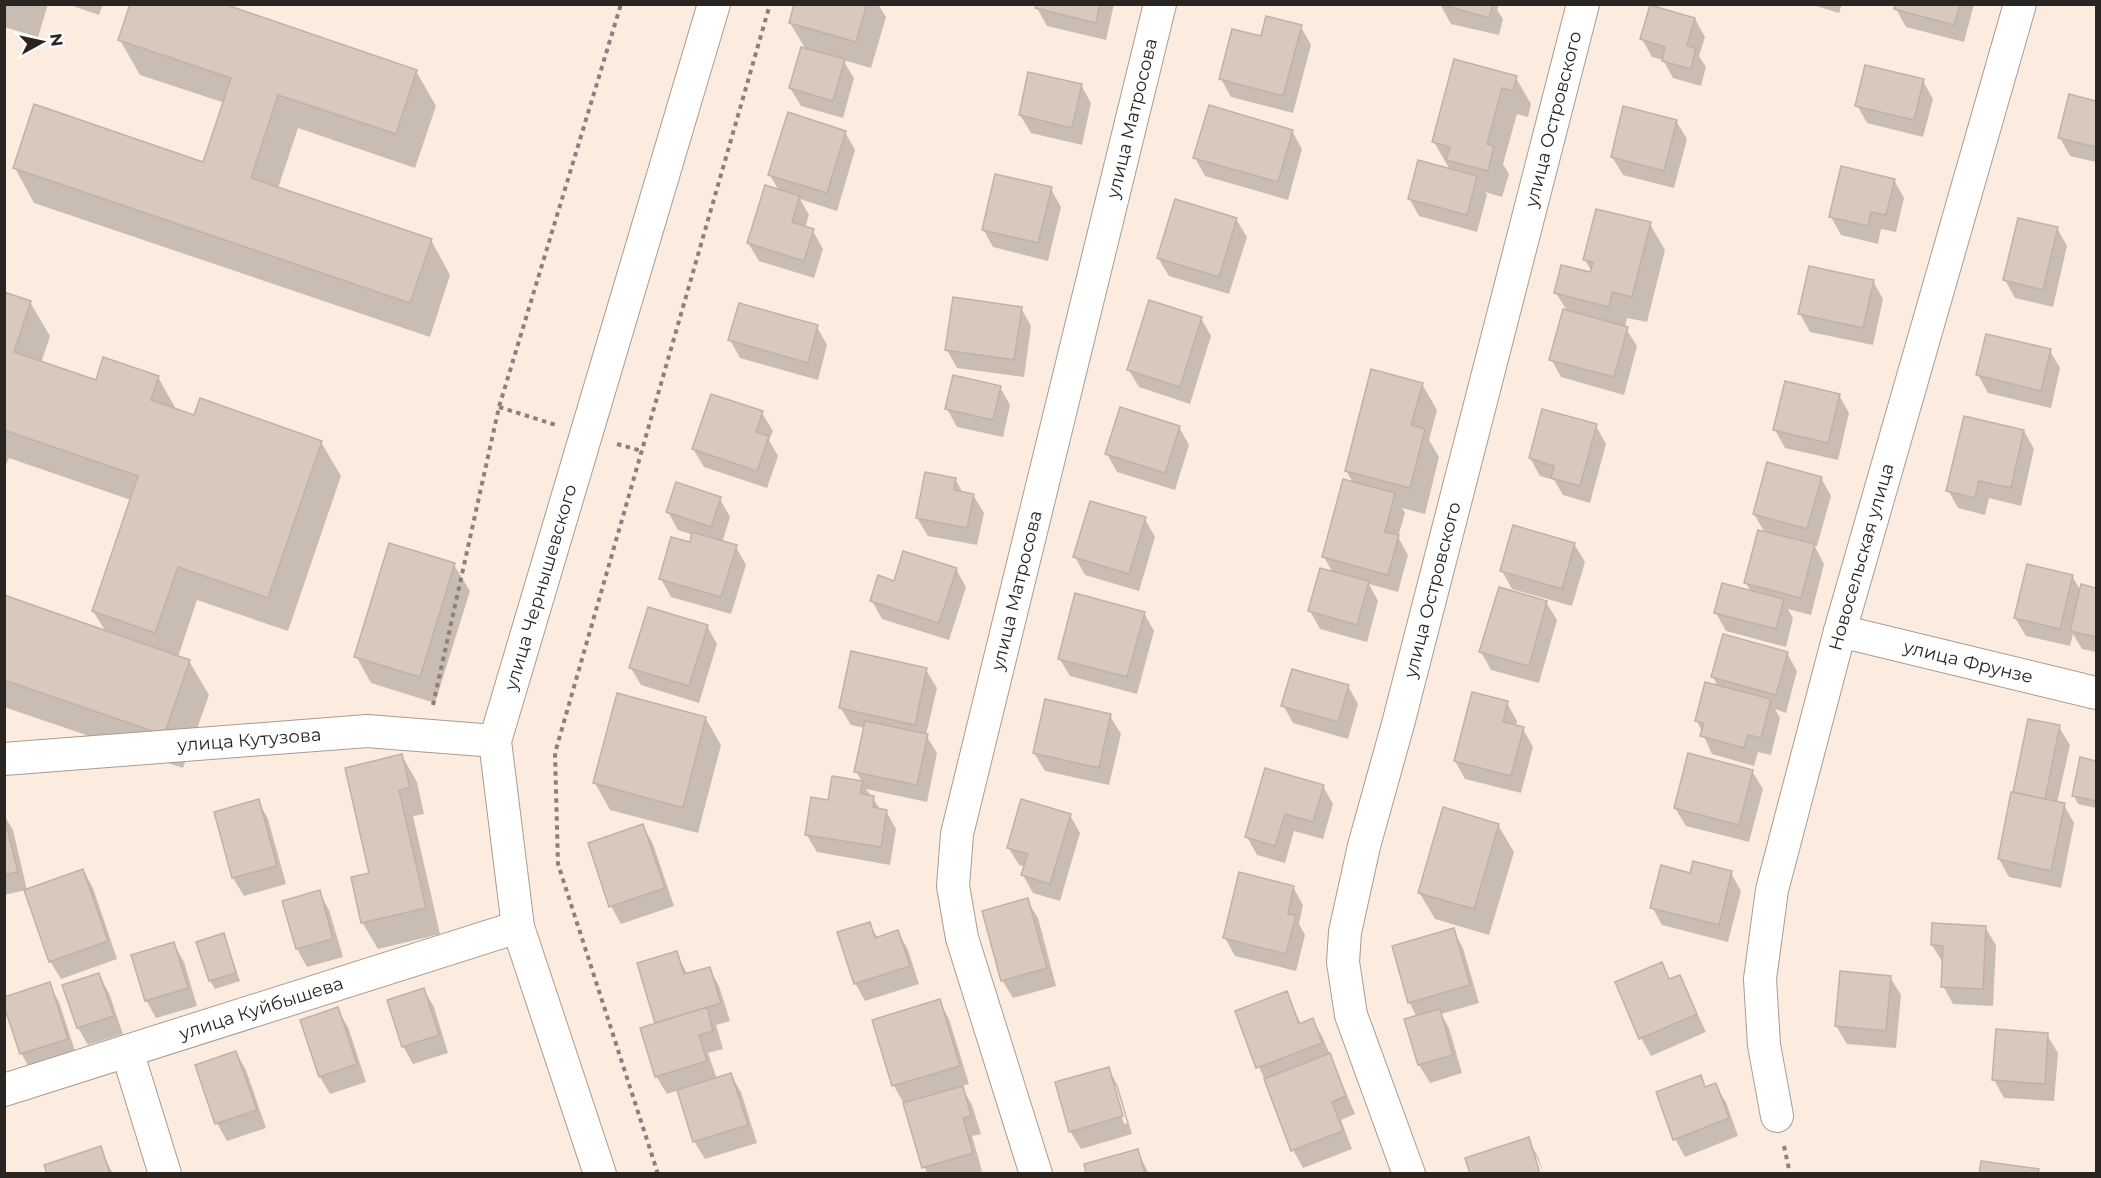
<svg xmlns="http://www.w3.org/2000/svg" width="2101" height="1178" font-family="Montserrat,sans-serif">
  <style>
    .shadow { fill: #0003; fill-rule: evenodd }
    .building { fill: #d8c8bd; stroke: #c1b1a6; stroke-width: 1.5 }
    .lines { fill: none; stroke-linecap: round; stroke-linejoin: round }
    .minor-casing { stroke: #aa9b90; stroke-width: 34 }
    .path { stroke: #8c817a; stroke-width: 4; stroke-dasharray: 4.5 4.5; stroke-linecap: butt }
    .minor { stroke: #fff; stroke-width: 32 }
    .labels { text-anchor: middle; stroke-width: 4.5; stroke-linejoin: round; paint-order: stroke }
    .street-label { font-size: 18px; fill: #2b2521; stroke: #fff }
  </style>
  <rect width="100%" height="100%" fill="#fcece0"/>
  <path class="shadow" d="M4,4H48L38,37L4,27Z
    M67,4H103L99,15Z
    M795,4H878L886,17L871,68L843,60L854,78L843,118L801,106L790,88L806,50L790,23Z
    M1038,4H1114L1106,40L1047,26L1037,8Z
    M1436,4H1499L1497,10L1503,19L1499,35L1451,24L1441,6Z
    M1810,4H1842L1839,13Z
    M1897,4H1974L1964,42L1906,27L1896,9Z
    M1695,19L1705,37L1699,56L1706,67L1701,86L1673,78L1663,60L1652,57L1642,39Z
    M1301,27L1311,45L1293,113L1231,97L1221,79L1262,38Z
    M120,40L416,71L436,106L415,168L298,128L278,188L431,240L450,275L430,337L34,203L15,168L204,164L225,103L140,75Z
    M1455,61L1516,78L1531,104L1528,117L1517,114L1503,164L1509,174L1502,197L1485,192L1487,195L1477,232L1419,216L1409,198L1450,170L1434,142Z
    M1923,81L1933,99L1923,137L1867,123L1857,105Z
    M1081,85L1091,103L1082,145L1031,133L1020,115Z
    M2070,96L2096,103V162L2070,156L2060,138Z
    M1676,121L1687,139L1674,188L1623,175L1612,157Z
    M1292,131L1302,149L1288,200L1205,176L1195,158Z
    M845,132L855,150L837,211L800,199L809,215L805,228L813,231L823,249L814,278L759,261L748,243L779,191L770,175Z
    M1894,180L1904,198L1896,232L1881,229L1878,244L1841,235L1831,217Z
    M1051,189L1061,207L1048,261L993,247L983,229Z
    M1236,219L1247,237L1229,294L1169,276L1158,258Z
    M1650,224L1665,250L1647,322L1627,318L1625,327L1637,346L1624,395L1561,377L1551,359L1567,311L1556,293L1592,272L1585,260Z
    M2057,228L2067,246L2053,307L2015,298L2005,280Z
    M1873,281L1883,299L1873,345L1810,332L1800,314Z
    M4,293L30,302L50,336L41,363L97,382L158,377L177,411L195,417L321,442L341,476L288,631L197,600L178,657L189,661L209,695L183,768L4,707V597L106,632L93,611L131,500L9,458L4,469Z
    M1021,308L1031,326L1024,377L957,368L947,350Z
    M1201,318L1211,336L1190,404L1139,387L1128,369Z
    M817,327L827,345L818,380L740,358L730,340Z
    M2050,351L2060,368L2051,408L1988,393L1978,375Z
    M1422,384L1437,410L1429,440L1439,457L1425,514L1402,508L1405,513L1398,537L1408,555L1398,592L1369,584L1378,601L1367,642L1320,629L1310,611L1333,573L1324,557L1354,484L1346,471Z
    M1000,387L1010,405L1003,437L957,427L947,409Z
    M1839,395L1849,413L1838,460L1785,448L1775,430Z
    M762,413L773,431L769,440L778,456L767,488L704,467L693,449Z
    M1596,426L1606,444L1590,503L1563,495L1554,480L1540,476L1530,458Z
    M1179,427L1189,445L1175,490L1117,472L1107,454Z
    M2024,431L2034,449L2021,506L1989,498L1985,515L1958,508L1948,490Z
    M1821,478L1831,496L1817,546L1814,545L1824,564L1811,615L1788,609L1793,618L1786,647L1726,631L1716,613L1751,592L1746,583L1765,533L1754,514Z
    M955,479L963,493L973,495L984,513L977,545L928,536L917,518Z
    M720,499L730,517L722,543L736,547L746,565L731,614L671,597L661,579L691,544L693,535L678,530L668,512Z
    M1145,519L1155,537L1139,591L1085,575L1075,557Z
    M1574,544L1585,562L1572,606L1512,589L1502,571Z
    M454,565L470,591L435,703L371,683L356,656Z
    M956,569L966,587L949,640L882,619L872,601L895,583Z
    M2072,576L2081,591L2082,586L2096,589V652L2082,649L2073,634L2070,646L2026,636L2015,618Z
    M1546,602L1557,620L1539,683L1491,670L1481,652Z
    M1144,613L1154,631L1137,694L1070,676L1059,658Z
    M707,626L717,644L699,703L641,685L631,668Z
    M1787,653L1797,671L1786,713L1775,709L1780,718L1771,755L1758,752L1754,766L1712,754L1697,721L1718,687L1713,677Z
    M926,670L937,688L926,735L937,753L927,802L866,789L881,810L886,811L896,829L890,865L817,852L806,834L829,801L862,782L856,771L865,728L851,725L840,707Z
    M1348,686L1358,704L1348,739L1293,723L1283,705Z
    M1507,703L1517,721L1516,727L1523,729L1533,747L1521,793L1465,779L1455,761Z
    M1110,716L1121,734L1109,785L1045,771L1034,753Z
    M706,719L721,745L698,833L610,810L595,783Z
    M2029,721L2059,727L2070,745L2057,803L2064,805L2074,823L2061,888L2009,877L1999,859Z
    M402,756L417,782L424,814L413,816L440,934L378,949L362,922L371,874Z
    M2081,759L2096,762V808L2078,804L2074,796Z
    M1752,771L1763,789L1749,842L1686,826L1675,808Z
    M1323,786L1333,804L1323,839L1294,831L1285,863L1257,855L1247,837Z
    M258,801L268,819L286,884L244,896L233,878L215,813Z
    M4,815L13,830L27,890L83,870L93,888L117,959L61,979L50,961L26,890L4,895Z
    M1070,815L1080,833L1060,901L1033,893L1023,875L1025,867L1019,865L1008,847Z
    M1498,825L1514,852L1489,935L1435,919L1419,892Z
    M643,826L653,844L674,906L621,924L611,906Z
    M1731,873L1741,891L1728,942L1662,925L1652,907L1691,875Z
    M1293,887L1303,905L1299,924L1305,935L1296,971L1235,956L1225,938Z
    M319,892L329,910L343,957L307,967L297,949L284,902Z
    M1027,900L1038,918L1056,986L1013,998L1002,980Z
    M869,924L878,938L898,932L908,950L919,984L865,1001L855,983Z
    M1985,927L1996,945L1993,1006L1953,1004L1943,986V963L1932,945Z
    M1453,930L1463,948L1479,1003L1441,1014L1449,1028L1462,1073L1430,1083L1419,1065L1406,1020L1417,1017L1409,1002Z
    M224,935L240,981L215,989L210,981Z
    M174,944L184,962L197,1006L156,1018L146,1000Z
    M676,953L688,975L709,968L719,986L730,1021L716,1025L723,1049L708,1053L717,1079L731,1075L741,1092L757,1143L705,1159L694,1141L679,1090L667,1094L656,1076L657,1024L638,964Z
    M1661,964L1670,981L1680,977L1706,1032L1651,1056L1641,1038Z
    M99,975L109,993L123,1034L88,1045L78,1028L64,986Z
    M1890,977L1901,995L1896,1048L1847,1044L1836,1026Z
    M49,984L59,1002L77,1057L31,1071L21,1053Z
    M424,990L434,1007L448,1053L413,1064L403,1046Z
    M1286,993L1301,1024L1313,1020L1323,1038L1355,1114L1341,1120L1352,1149L1303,1168L1293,1150L1237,1012Z
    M939,1001L949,1019L969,1084L961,1086L972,1105L981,1134L972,1136L982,1171L974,1174H927L904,1104L894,1086L874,1021Z
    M337,1009L348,1027L366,1082L330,1094L320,1077Z
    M2047,1035L2058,1053L2054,1101L2004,1098L1994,1080Z
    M236,1053L246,1070L266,1128L227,1141L217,1123Z
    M1108,1068L1118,1086L1132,1134L1081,1149L1070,1131ZM1113,1086H1116L1127,1123L1124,1124Z
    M1700,1077L1706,1088L1715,1085L1726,1102L1738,1136L1685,1157L1675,1139Z
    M1528,1139L1538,1157L1544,1174L1536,1156H1533Z
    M100,1148L113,1174H48Z
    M1137,1150L1149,1174H1088Z"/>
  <path class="building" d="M130,4H224L417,70L396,134L278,95L251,178L432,239L410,303L13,168L34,104L203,162L231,78L118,40Z
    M794,4H867L856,42L789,23Z
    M1036,4H1100L1096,23L1035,8Z
    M1440,4H1493L1489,18Z
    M1895,4H1960L1954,25L1894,9Z
    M1650,5L1695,18L1687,46L1696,48L1691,69L1662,61L1665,47L1640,39Z
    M1266,16L1302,25L1283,96L1219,79L1232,29L1261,36Z
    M801,47L845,59L833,101L789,88Z
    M1454,59L1517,76L1513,91L1502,88L1487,144L1494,146L1488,171L1446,160L1450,147L1432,142Z
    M1865,65L1924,79L1914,120L1855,106Z
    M1028,72L1082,84L1072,128L1019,115Z
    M2069,94L2096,101V147L2058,138Z
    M1209,105L1293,130L1278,182L1193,158Z
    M1623,106L1677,120L1664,171L1611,157Z
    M788,112L846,131L827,193L768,175Z
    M1418,160L1477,176L1467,215L1408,199Z
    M1841,166L1895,179L1886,215L1871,212L1868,226L1829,217Z
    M995,174L1052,187L1038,243L982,230Z
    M765,185L800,196L792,222L814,229L804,261L747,243Z
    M1175,199L1237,218L1219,277L1157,258Z
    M1596,209L1651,222L1632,297L1612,292L1609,307L1554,293L1561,265L1590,272L1593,262L1583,260Z
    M2018,218L2058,227L2043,290L2003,280Z
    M1809,266L1874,280L1863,328L1798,314Z
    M4,292L31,301L14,352L96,380L103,357L159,376L151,400L194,415L200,398L322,441L268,598L178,567L155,633L92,611L138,476L4,430Z
    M953,297L1022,307L1014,360L945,350Z
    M1149,300L1202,317L1180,387L1127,370Z
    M739,303L818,325L808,363L728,340Z
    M1563,309L1628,327L1614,377L1549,360Z
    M1986,334L2051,349L2041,391L1976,375Z
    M1371,369L1423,383L1411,425L1425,429L1410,488L1345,471Z
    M953,375L1001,386L993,420L945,409Z
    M1785,381L1840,394L1828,443L1773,430Z
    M711,394L763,411L756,432L769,436L757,471L692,449Z
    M1120,407L1180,426L1165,473L1105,454Z
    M1542,409L1597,424L1580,486L1551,478L1554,466L1529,458Z
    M1964,416L2024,430L2011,488L1979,481L1975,498L1946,491Z
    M1767,462L1822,477L1807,529L1753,514Z
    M925,472L956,478L954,490L974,494L967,528L916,518Z
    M1343,479L1395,493L1385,532L1399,535L1388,575L1322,557Z
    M676,482L721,497L711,527L666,512Z
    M1090,501L1146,517L1129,574L1073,557Z
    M1513,525L1575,543L1562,589L1500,571Z
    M1758,530L1815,544L1801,598L1744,583Z
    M692,532L737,545L721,597L659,579L671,537L690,542Z
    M389,543L455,563L420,677L354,657Z
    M903,551L957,568L939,623L870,601L878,575L894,581Z
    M2027,564L2073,575L2060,629L2014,618Z
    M1320,568L1369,581L1357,625L1308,611Z
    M1722,583L1784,599L1776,629L1714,613Z
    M2081,584L2096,588V637L2070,631Z
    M1499,587L1547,601L1529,666L1479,652Z
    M1075,593L1145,612L1127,677L1058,659Z
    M4,595L190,660L164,735L4,680Z
    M648,607L708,625L689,686L629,668Z
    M1723,634L1788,652L1776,695L1711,677Z
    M851,651L927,668L915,725L839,708Z
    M1292,669L1349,685L1338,722L1281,706Z
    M1705,682L1771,699L1761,738L1748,735L1744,748L1700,736L1704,723L1695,721Z
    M1472,692L1508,701L1503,722L1524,727L1511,776L1454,761Z
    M617,693L706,717L683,808L593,783Z
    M1045,699L1111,714L1099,768L1033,753Z
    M2028,719L2060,725L2045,799L2013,792Z
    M865,721L928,734L917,785L854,772Z
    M1688,753L1753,770L1739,825L1674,808Z
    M402,754L410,787L399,790L426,908L361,923L351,877L369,873L345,768Z
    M2080,757L2096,761V801L2072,796Z
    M1265,768L1324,785L1313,822L1285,814L1275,846L1245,837Z
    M832,776L863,781L860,793L874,796L873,807L887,810L881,847L805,835L811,797L828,800Z
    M2011,792L2065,803L2051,871L1998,859Z
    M259,799L277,866L232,878L214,812Z
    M1021,799L1071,814L1050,884L1021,875L1028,854L1007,848Z
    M1443,807L1499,824L1474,909L1418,893Z
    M4,816L18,872L4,875Z
    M643,824L665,888L609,907L588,843Z
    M1693,861L1732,871L1719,925L1650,908L1661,865L1690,873Z
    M83,869L108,941L49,962L24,890Z
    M1239,872L1294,886L1288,914L1296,915L1286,954L1223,938Z
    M320,890L333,939L296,949L282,901Z
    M1028,898L1047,968L1001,981L982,911Z
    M870,922L875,938L898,930L910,966L854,984L837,932Z
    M1932,923L1986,926L1983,989L1941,987L1943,946L1931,945Z
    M1454,928L1470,985L1408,1003L1392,946Z
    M224,933L236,973L209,981L196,942Z
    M174,942L188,988L145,1001L131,955Z
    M677,951L684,974L710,967L721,1003L655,1023L637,963Z
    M1662,962L1669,979L1680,975L1697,1014L1639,1039L1615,982Z
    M1840,971L1891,976L1886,1031L1835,1026Z
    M99,973L114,1016L77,1028L62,985Z
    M50,982L68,1039L20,1054L4,1006V997Z
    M424,988L439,1035L402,1047L387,1000Z
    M1287,991L1299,1024L1313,1018L1322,1043L1256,1068L1235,1011Z
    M940,999L960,1066L892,1086L872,1020Z
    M338,1007L357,1064L319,1077L300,1020Z
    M707,1007L713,1031L699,1035L707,1061L655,1077L640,1028Z
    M1440,1009L1453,1055L1418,1065L1404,1019Z
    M1996,1029L2048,1033L2045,1084L1992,1080Z
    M236,1051L257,1110L215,1124L195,1065Z
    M1330,1053L1346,1096L1332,1102L1343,1131L1291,1151L1264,1079Z
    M1109,1067L1123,1116L1069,1132L1055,1082Z
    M731,1073L748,1125L693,1142L677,1090Z
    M1701,1075L1705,1087L1716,1083L1729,1118L1673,1140L1656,1092Z
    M963,1086L971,1116L963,1118L973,1153L922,1168L903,1103Z
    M1529,1137L1540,1174H1470L1465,1158Z
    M101,1146L110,1174H47L44,1165Z
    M1138,1149L1145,1174H1086L1084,1164Z
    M1981,1161L2039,1169L2038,1174H1979Z"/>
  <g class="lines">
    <g class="minor-casing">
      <g id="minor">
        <path id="s1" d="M1840,631L2096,693"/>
        <path id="s2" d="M4,759L367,731L495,741"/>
        <path d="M127,1051L165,1174"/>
        <path id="s3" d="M4,1090L518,927"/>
        <path id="s4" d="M1777,1116L1764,1045L1760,979L1772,890L1840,631L2020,4"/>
        <path id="s5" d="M600,1174L518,927L495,741L714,4"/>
        <path id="s6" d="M1036,1174L962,938L953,886L957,834L1160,4"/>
        <path id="s7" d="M1409,1174L1351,1015L1343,962L1345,932L1364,846L1398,724L1583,4"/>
      </g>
    </g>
    <path class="path" d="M499,407L556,425
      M617,444L642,451
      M433,705L499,407L621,4
      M1784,1146L1790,1174
      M658,1174L558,864L555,753L770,4"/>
    <use href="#minor" class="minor"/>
  </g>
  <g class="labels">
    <g class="street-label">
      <text dy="6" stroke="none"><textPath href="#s6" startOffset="1089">улица Матросова</textPath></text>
      <text dy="6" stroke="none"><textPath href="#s7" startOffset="1092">улица Островского</textPath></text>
      <text dy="6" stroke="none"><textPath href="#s4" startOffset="573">Новосельская улица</textPath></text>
      <text dy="6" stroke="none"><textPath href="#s5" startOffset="608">улица Чернышевского</textPath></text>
      <text dy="6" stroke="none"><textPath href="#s6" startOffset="603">улица Матросова</textPath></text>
      <text dy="6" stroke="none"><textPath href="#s7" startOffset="606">улица Островского</textPath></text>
      <text dy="6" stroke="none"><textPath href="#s1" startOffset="132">улица Фрунзе</textPath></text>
      <text dy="6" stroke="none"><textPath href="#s2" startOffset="246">улица Кутузова</textPath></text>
      <text dy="6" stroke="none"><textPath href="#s3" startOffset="270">улица Куйбышева</textPath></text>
    </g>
  </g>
  <rect width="2101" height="1178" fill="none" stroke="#2b2521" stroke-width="12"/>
  <g transform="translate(42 42) rotate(82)" stroke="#ffffff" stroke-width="4.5" paint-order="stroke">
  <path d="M0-4.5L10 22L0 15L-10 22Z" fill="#2b2521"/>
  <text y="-9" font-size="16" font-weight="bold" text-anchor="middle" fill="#2b2521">N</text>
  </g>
</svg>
